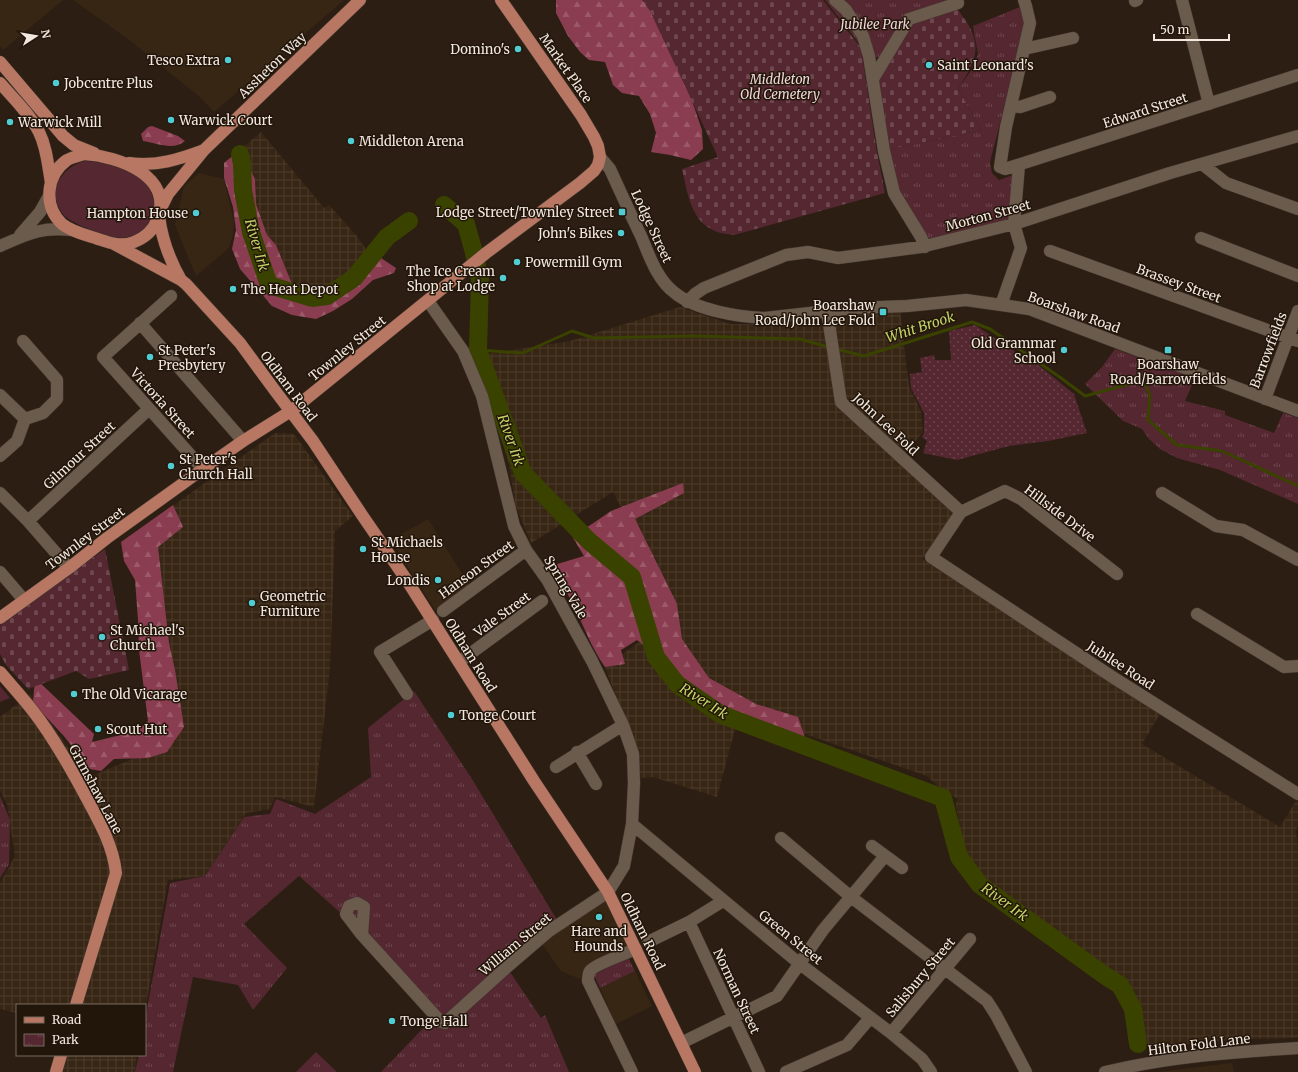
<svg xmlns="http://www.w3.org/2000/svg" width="1298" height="1072" font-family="Merriweather,serif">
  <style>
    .built { fill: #382615 }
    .industrial { fill: url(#industrial-grid) }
    .grass { fill: #542731 }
    .forest { fill: url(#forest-firs) }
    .cemetery { fill: url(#cemetery-stones) }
    .park { fill: url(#park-tufts) }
    .garden { fill: url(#garden-dots) }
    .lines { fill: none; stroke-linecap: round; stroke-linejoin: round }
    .stream { stroke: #3a4200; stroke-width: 3 }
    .river { stroke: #3a4200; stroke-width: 18 }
    .minor-casing { stroke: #453932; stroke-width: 13 }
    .major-casing { stroke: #453932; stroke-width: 13 }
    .minor { stroke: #6b5b4d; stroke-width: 12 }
    .major { stroke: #b77763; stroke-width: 12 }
    .poi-dot { fill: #51ccd3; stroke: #221509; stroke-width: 1.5 }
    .labels { text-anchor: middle; stroke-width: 3; stroke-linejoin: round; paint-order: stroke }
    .park-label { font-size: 13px; font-style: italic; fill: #efd7da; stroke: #221509 }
    .poi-label { font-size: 13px; fill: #f2e8e0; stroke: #221509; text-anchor: start }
    .street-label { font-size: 13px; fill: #f2e8e0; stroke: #221509 }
    .water-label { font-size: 14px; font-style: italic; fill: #c1d366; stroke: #221509 }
  </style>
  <defs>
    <pattern id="industrial-grid" width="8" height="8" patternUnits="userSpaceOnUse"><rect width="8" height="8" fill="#382615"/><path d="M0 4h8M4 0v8" fill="none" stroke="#4c3b2c"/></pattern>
    <pattern id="forest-firs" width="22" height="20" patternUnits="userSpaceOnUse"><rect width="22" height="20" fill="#8a3d50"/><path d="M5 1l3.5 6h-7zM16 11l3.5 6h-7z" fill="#9b5969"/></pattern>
    <pattern id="cemetery-stones" width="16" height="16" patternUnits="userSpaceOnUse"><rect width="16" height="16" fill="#542731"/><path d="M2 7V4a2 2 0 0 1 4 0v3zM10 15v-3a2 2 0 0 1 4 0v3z" fill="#6d464f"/></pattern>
    <pattern id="park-tufts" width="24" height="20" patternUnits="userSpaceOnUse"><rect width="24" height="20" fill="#542731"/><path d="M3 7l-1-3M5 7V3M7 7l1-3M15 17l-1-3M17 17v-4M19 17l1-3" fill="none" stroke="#6d464f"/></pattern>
    <pattern id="garden-dots" width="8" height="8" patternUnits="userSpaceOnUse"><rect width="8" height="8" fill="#542731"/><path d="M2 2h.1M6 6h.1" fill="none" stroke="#6d464f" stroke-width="1.8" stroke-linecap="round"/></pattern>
  </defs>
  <rect width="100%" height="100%" fill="#2c1e12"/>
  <path class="built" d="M0,0H63L3,50L0,46Z
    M73,0H344L214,112L201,98L128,39Z
    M199,173L224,179L234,221L233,235L229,248L196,276L175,225L184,186Z
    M428,519L469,585L435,610L391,540Z
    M604,897L627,947L588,964L580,979L561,971L542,944Z
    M635,971L652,1006L616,1024L600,988Z
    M1232,1063L1234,1072H1157Z"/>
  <path class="industrial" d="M261,132L324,208L329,205L356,235L368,252L330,289L308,294L292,284L276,245L267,235L256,204L255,179L247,163L242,148Z
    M680,307L730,324L821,325L846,317L900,310L909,387L921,411L923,432L901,459L955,511L922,559L1160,714L1142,744L1280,827L1296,801L1298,803V825L1296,831L1298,848V1038L1242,1039L1149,1047L1129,993L1121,982L1017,909L978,878L964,845L957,812L956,803L958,799L938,786L927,776L773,723L739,714L717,797L653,777L641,778L637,751L605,667L646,637L678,616L613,492L531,543L515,504L509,464L474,356L570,341Z
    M275,433L294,434L353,516L335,531L330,669L314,807L275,797L270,809L246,813L205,876L168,880L145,1011V1005H17V1013L0,1009V883L15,856L7,804L0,791V717L30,694L89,777L176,741L168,688L150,522Z
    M64,1055H137L135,1072H59Z"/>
  <path class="grass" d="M85,161C112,162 162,177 153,213C150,222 144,230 136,234C130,237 122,239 115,237C103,235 71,224 63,214C46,192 61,167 85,161Z
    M0,686L10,698L0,702Z"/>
  <path class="forest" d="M556,0H642L661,11L702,130L703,149L691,160L670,155L651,152L656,133L650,114L639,96L622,93L613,85L605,62L589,60L580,52L568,36L556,13Z
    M152,126L178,136L185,141C174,151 156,143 143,141L141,134L148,127Z
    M242,148L247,163L255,179L256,204L267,235L276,245L292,284L308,293L330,289L369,250L396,268L394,273L373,280L352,299L333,311L316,319L292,315L272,306L240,269L232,249L236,230L233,207L224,178V163Z
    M683,483L684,493L635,519L677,604L682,639L709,678L756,704L798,717L806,740L755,722L711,713L677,689L649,649L637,640L621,650L625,664L605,667C591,647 584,626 573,605C567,592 560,579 554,565L584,556L572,536L592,524L611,511Z
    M173,505L183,527L158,547L169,643L175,670L184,727L167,752L148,758L114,759L101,771L90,769L63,735L33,703L35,678L94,734L92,742L137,731L148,721L139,650L138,620L135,580L124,561L121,542Z"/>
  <path class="cemetery" d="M642,0H823L861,48L876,147L885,193L734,235C727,234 717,233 711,229C690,218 687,190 682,169L718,157L650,11Z
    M954,5C981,38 983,53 958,88L981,130L888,150L877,78L908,21Z
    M105,549L129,670L89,679L76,671L28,689L6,665L0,654V626L2,622Z"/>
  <path class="park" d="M825,0H966L909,18L882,58L869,56Z
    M1020,7L1026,22L990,162L992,173L999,180L1013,175V223L927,240L895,188L888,150L981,130L958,88L971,71L978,54L973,26Z
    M1115,349L1195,378L1185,401L1225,411V415L1274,433L1283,413L1298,418V504L1220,470L1177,458L1160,449L1149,439L1142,429L1123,421L1085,384L1102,367Z
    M414,691L472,779L557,920L510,972L541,1018L545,1015L569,1072H381L433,1018L369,938L299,876L244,924L287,968L253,1010L238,985L193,977L173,1072H135L139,1055H145V1020L170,883L205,876L244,817L270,814L276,799L315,814L371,777L368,728Z
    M0,796L10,820L9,864L0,878Z
    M628,957L635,971L600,988L594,975Z
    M316,1052L337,1072H296Z"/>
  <path class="garden" d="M975,325L1017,353L1041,367L1074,394L1087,433L1048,441L1009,446L957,460L923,453L927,441L922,437L924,433V413L911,388L910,374L922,372L920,358L934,355L935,360H951L949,331Z"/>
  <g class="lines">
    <path class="stream" d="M836,349L864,356L972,322L990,329L1061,378L1085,396L1144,380L1150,396L1148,420L1177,445L1222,451L1298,486
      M478,350L523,353L572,331L594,338L695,336L800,339L828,347"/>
    <path class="river" d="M240,154L242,164L243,190L251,232L269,285L312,298L327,296L354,278L387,237L409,221
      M444,205L466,224L473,249L480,279L478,350L523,473L589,541L632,577L656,657L677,684L720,714L943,798L959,857L980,885L1104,975L1120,985L1133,1009L1138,1044"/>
    <g class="minor-casing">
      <path id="minor" d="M835,0L846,10L863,36L869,56L884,151L894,193L921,237L925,247
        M1024,0L1026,6L1030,23L1006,127L1000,167L1005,169L1298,75
        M1182,0L1209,104
        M1135,1L1137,0
        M1024,49L1073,38
        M873,79L909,19L958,3
        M1011,106L1020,107L1050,97
        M600,157L610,169C620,191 630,213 641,236C649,255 657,280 675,293C696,310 738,317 765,318L854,308L907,306L966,300L1029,309L1298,411
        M1202,164L1226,183L1298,209
        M20,235L40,212L49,196
        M1201,238L1298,276
        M0,246C28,234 39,227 71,230
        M1050,251L1298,341
        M171,296L103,357L203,469
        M687,302L695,294L704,288L786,255L808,252L838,258L921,247L1014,224L1170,173L1298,136
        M1001,305L1021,248L1014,224L1019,165
        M827,311L841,402L961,512
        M140,323L243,441
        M23,341L57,380V399L43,413L25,419
        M0,395L25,419
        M1265,399L1298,311
        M0,456L17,441L25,419
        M0,493L28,521L69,568
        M1162,493L1216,526L1243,530L1298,560
        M961,512L931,557L1114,678L1298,794
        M961,512L1005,491L1021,499L1117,574
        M28,521L149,409
        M0,572L24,600
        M443,611L526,550
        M1197,614L1284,667L1298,666
        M459,662L542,601
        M407,694L380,652L433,620
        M577,752L596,784
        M556,767L623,725
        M632,824L800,964L891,1033L922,1059L931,1072
        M781,838L851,897L987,1001L996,1015L1026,1072
        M872,846L902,868
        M689,922L759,1072
        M362,935L346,914L349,906L357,903L364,907L362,935L441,1022L445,1023L507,967L549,931L608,892L624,866L632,824L634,783L633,754L623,725L592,661L548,581L526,550L514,526L482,396L463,351L428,301
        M648,942L689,922L723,901
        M891,1033L970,939
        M681,1043L777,996L823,930L885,856
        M632,1072L588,981C588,977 588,974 590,971C594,965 627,953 636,949
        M786,1072L847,1045L870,1018
        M1105,1072C1168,1057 1233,1052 1298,1048"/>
    </g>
    <g class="major-casing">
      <path id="major" d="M0,62L63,136L74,145L94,153
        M0,83C13,98 30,114 39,132C47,148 48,166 51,183
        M84,154C118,156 175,176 157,220C153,231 144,238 134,242C121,247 110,243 98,239C86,235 72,232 62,224C43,206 46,175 67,160C73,157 79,156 84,154Z
        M129,163C156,167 180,159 204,150
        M160,210L168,194L204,150L360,0
        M159,216C162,240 169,259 181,280
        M114,244L181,280L186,284L240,343L276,392L313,441L362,515L408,582L534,781L608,892L695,1072
        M0,618L69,568L107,538L203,469L243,441L291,411L486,253L580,183L594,171L598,165L600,157L598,146L594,137L581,115L501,0
        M0,672C11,685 23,698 33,711C54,738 70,767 86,797C99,821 113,845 116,873L76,1005
        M56,1072L61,1055"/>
    </g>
    <use href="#minor" class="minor"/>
    <use href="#major" class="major"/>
  </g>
  <g class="poi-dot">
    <circle cx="518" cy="49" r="4"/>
    <circle cx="228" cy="60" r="4"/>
    <circle cx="929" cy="65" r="4"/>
    <circle cx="56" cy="83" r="4"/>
    <circle cx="171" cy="120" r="4"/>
    <circle cx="10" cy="122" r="4"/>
    <circle cx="351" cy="141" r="4"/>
    <rect x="618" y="208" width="8" height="8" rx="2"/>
    <circle cx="196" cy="213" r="4"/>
    <circle cx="621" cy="233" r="4"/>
    <circle cx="517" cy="262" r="4"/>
    <circle cx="503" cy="278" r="4"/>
    <circle cx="233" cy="289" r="4"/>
    <rect x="879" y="308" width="8" height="8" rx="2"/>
    <circle cx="1064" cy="350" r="4"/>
    <rect x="1164" y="346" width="8" height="8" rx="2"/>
    <circle cx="150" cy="357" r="4"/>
    <circle cx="171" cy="466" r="4"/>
    <circle cx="363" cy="549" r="4"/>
    <circle cx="438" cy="580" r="4"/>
    <circle cx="252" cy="603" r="4"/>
    <circle cx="102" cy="637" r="4"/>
    <circle cx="74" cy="694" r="4"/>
    <circle cx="451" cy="715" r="4"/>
    <circle cx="98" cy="729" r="4"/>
    <circle cx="599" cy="917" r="4"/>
    <circle cx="392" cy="1021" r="4"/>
  </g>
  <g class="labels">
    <g class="park-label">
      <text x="875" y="29">Jubilee Park</text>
      <text x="780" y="84">Middleton<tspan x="780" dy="15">Old Cemetery</tspan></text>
    </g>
    <g class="poi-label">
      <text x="510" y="54" text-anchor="end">Domino's</text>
      <text x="220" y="65" text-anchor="end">Tesco Extra</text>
      <text x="937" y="70">Saint Leonard's</text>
      <text x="64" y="88">Jobcentre Plus</text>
      <text x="179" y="125">Warwick Court</text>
      <text x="18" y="127">Warwick Mill</text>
      <text x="359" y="146">Middleton Arena</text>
      <text x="614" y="217" text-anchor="end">Lodge Street/Townley Street</text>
      <text x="188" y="218" text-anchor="end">Hampton House</text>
      <text x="613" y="238" text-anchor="end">John's Bikes</text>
      <text x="525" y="267">Powermill Gym</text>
      <text x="495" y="276" text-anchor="end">The Ice Cream<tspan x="495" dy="15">Shop at Lodge</tspan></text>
      <text x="241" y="294">The Heat Depot</text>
      <text x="875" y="310" text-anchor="end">Boarshaw<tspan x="875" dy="15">Road/John Lee Fold</tspan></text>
      <text x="1056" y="348" text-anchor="end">Old Grammar<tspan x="1056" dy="15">School</tspan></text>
      <text x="158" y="355">St Peter's<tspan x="158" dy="15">Presbytery</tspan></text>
      <text x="1168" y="369" text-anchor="middle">Boarshaw<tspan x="1168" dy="15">Road/Barrowfields</tspan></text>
      <text x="179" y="464">St Peter's<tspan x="179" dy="15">Church Hall</tspan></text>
      <text x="371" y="547">St Michaels<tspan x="371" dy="15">House</tspan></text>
      <text x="430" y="585" text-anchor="end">Londis</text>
      <text x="260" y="601">Geometric<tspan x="260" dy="15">Furniture</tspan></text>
      <text x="110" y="635">St Michael's<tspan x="110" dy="15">Church</tspan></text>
      <text x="82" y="699">The Old Vicarage</text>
      <text x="459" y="720">Tonge Court</text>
      <text x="106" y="734">Scout Hut</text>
      <text x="599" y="936" text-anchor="middle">Hare and<tspan x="599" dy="15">Hounds</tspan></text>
      <text x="400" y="1026">Tonge Hall</text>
    </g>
    <g class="street-label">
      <text transform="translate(272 65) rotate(-44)" y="5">Assheton Way</text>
      <text transform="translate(566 68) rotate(55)" y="5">Market Place</text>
      <text transform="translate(1145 110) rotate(-18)" y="5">Edward Street</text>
      <text transform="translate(988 215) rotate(-15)" y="5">Morton Street</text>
      <text transform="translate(652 226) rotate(65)" y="5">Lodge Street</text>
      <text transform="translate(1179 283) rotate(20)" y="5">Brassey Street</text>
      <text transform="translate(1074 312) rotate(20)" y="5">Boarshaw Road</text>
      <text transform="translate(347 348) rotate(-39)" y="5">Townley Street</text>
      <text transform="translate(1268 350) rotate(-69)" y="5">Barrowfields</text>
      <text transform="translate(289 386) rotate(53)" y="5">Oldham Road</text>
      <text transform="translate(163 403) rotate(48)" y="5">Victoria Street</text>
      <text transform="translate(886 424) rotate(43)" y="5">John Lee Fold</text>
      <text transform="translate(79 455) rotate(-43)" y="5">Gilmour Street</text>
      <text transform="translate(1060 513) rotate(37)" y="5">Hillside Drive</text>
      <text transform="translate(85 538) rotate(-37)" y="5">Townley Street</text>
      <text transform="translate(476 569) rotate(-36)" y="5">Hanson Street</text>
      <text transform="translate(566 587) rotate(59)" y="5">Spring Vale</text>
      <text transform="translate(502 614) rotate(-36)" y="5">Vale Street</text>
      <text transform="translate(471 655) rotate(58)" y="5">Oldham Road</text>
      <text transform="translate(1121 665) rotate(33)" y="5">Jubilee Road</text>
      <text transform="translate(96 789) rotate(62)" y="5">Grimshaw Lane</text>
      <text transform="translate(643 931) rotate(64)" y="5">Oldham Road</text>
      <text transform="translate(791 937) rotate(39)" y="5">Green Street</text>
      <text transform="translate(515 944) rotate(-40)" y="5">William Street</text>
      <text transform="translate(920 977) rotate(-50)" y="5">Salisbury Street</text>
      <text transform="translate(737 991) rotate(65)" y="5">Norman Street</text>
      <text transform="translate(1199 1044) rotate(-7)" y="5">Hilton Fold Lane</text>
    </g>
    <g class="water-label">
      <text transform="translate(257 245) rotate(74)" y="5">River Irk</text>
      <text transform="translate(920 327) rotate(-18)" y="5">Whit Brook</text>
      <text transform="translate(511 440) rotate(70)" y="5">River Irk</text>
      <text transform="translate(704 701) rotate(32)" y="5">River Irk</text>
      <text transform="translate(1005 902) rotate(36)" y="5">River Irk</text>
    </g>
  </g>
  <rect x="16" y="1004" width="130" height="52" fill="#221509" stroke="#75695f"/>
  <rect x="24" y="1017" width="20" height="6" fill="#b77763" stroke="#75695f"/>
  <text x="52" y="1024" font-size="12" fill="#f2e8e0">Road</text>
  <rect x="24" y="1034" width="20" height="12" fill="url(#park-tufts)" stroke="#75695f"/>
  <text x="52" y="1044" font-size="12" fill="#f2e8e0">Park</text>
  <g transform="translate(36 36) rotate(78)" stroke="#221509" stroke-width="3" paint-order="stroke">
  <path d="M0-3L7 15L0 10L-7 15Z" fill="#f2e8e0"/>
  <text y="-6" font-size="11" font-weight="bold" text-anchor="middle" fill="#f2e8e0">N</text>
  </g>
  <path d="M1154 34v6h75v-6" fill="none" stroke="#f2e8e0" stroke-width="2"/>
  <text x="1160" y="34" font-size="12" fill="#f2e8e0" stroke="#221509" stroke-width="3" paint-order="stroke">50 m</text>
</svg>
